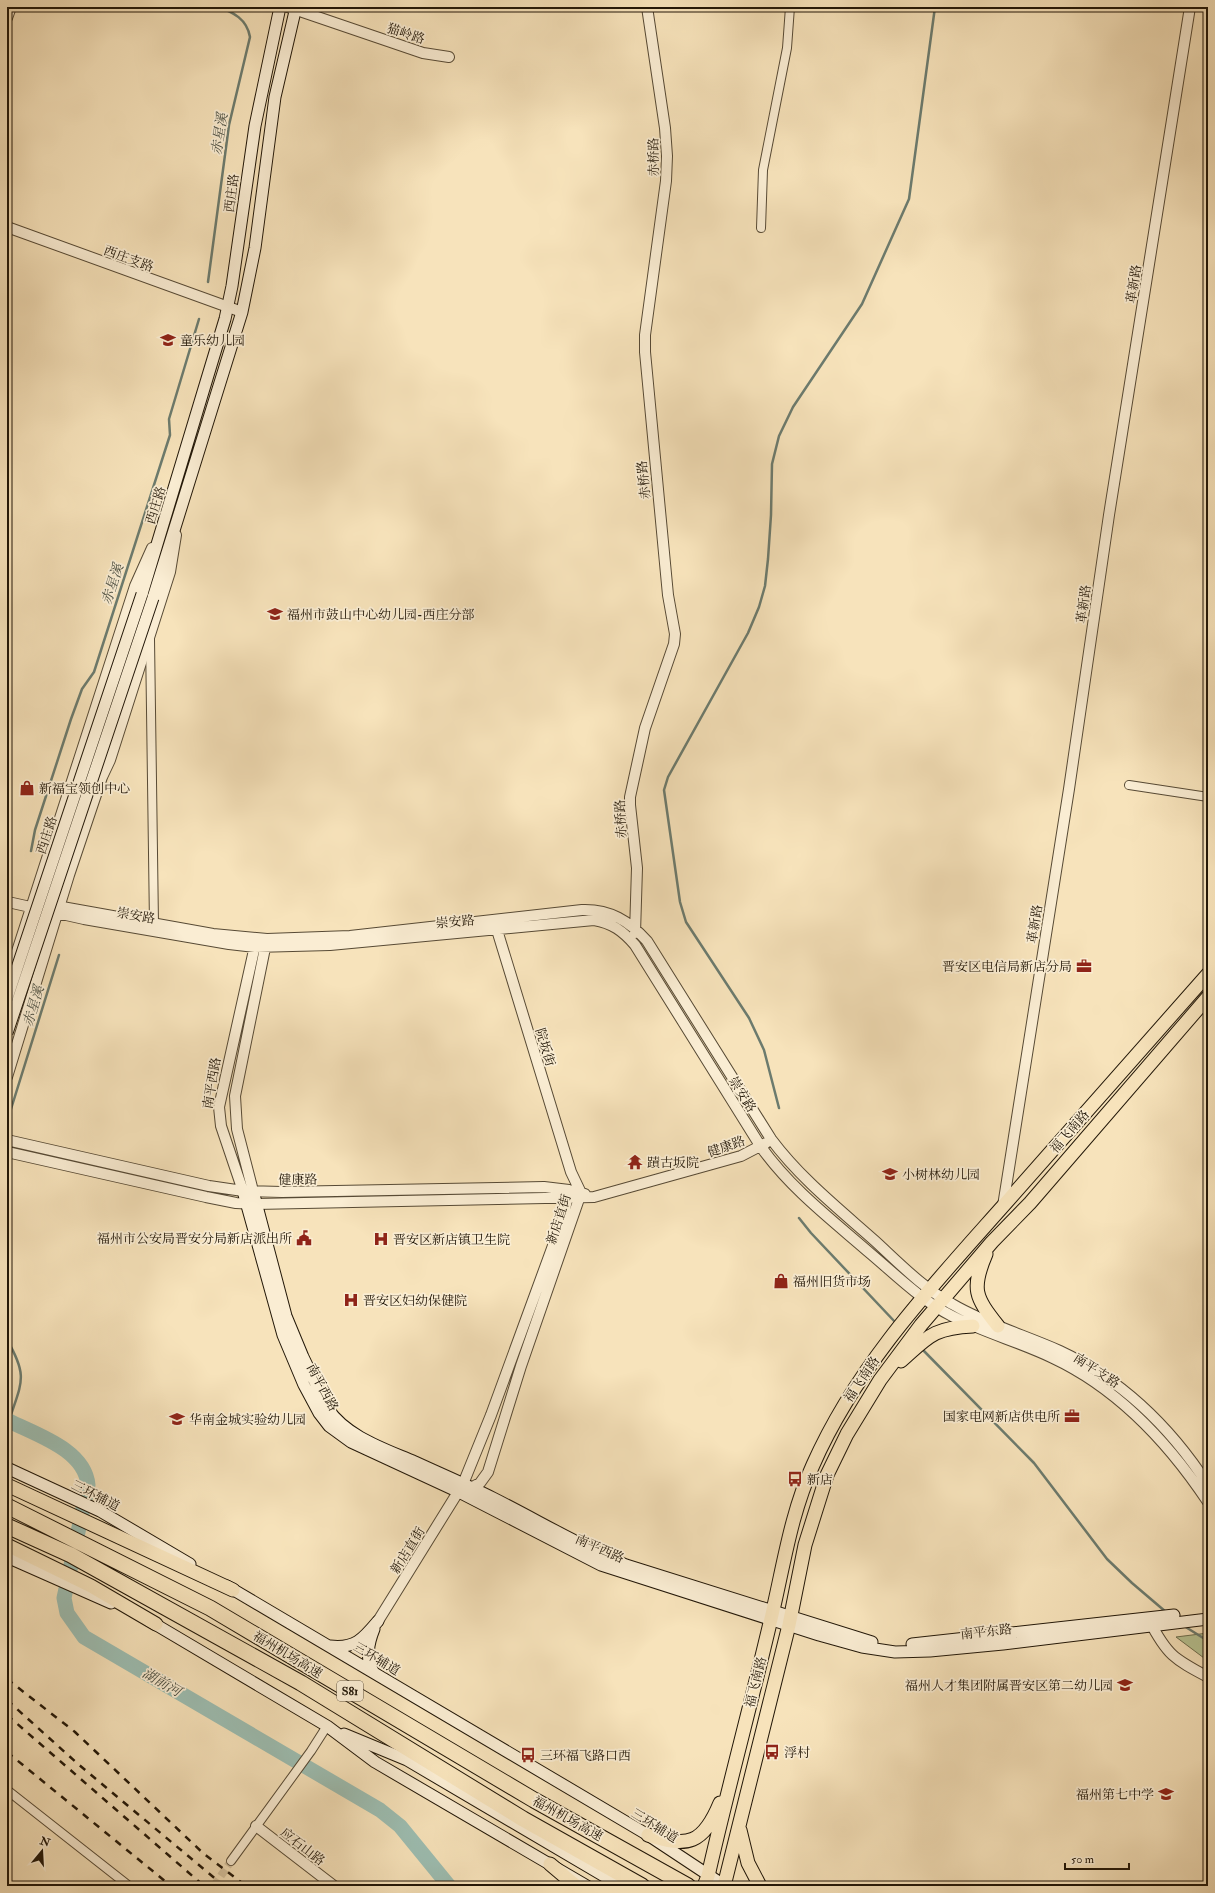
<svg xmlns="http://www.w3.org/2000/svg" width="1215" height="1893" font-family="'IM FELL Double Pica','Noto Serif SC',serif">
  <style>
    .green { fill: #b8c493; stroke: #6d6e4e }
    .lines { fill: none; stroke-linecap: round; stroke-linejoin: round }
    .stream { stroke: #6c7b6e; stroke-width: 2.5 }
    .river { stroke: #9dbeb2; stroke-width: 15 }
    .minor-tunnel { stroke: #d7c4a0; stroke-width: 8; stroke-dasharray: 8 4; stroke-linecap: butt }
    .minor-casing { stroke: #574a35; stroke-width: 10 }
    .tertiary-casing { stroke: #574a35; stroke-width: 12 }
    .secondary-casing { stroke: #221708; stroke-width: 13 }
    .primary-casing { stroke: #221708; stroke-width: 15 }
    .trunk-casing { stroke: #221708; stroke-width: 15 }
    .motorway-casing { stroke: #221708; stroke-width: 17 }
    .minor { stroke: #faedd3; stroke-width: 8 }
    .tertiary { stroke: #faedd3; stroke-width: 10 }
    .secondary { stroke: #faedd3; stroke-width: 11 }
    .primary { stroke: #f7e3bb; stroke-width: 13 }
    .trunk { stroke: #f7e3bb; stroke-width: 13 }
    .motorway { stroke: #f7e3bb; stroke-width: 15 }
    .rail { stroke: #221708; stroke-width: 2.5; stroke-dasharray: 7 7; stroke-linecap: butt }
    .secondary-bridge-casing { stroke: #221708; stroke-width: 13; stroke-linecap: butt }
    .secondary-bridge { stroke: #faedd3; stroke-width: 11 }
    .labels { text-anchor: middle; stroke-width: 3.5; stroke-linejoin: round; paint-order: stroke }
    .shield { fill: #faedd3; stroke: #635745; stroke-width: 1 }
    .shield-label { font-size: 12px; font-weight: bold; fill: #221708 }
    .street-label { font-size: 13px; fill: #221708; stroke: #faedd3 }
    .poi-label { font-size: 13px; fill: #221708; stroke: #faedd3; text-anchor: start }
    .water-label { font-size: 14px; font-style: italic; fill: #4d5144; stroke: #faedd3 }
  </style>
  <rect width="100%" height="100%" fill="#f7e3bb"/>
  <filter id="stains"><feTurbulence type="fractalNoise" baseFrequency=".005" numOctaves="4"/><feColorMatrix values="0 0 0 0 .2 0 0 0 0 .09 0 0 0 0 .02 0 0 0 .5 -.17"/></filter>
  <radialGradient id="worn" r=".72"><stop offset=".6" stop-color="#630" stop-opacity="0"/><stop offset="1" stop-color="#630" stop-opacity=".3"/></radialGradient>
  <path class="green" d="M1208,1633V1661L1176,1637Z"/>
  <g class="lines">
    <path class="stream" d="M208,282L229,125L250,37C247,19 233,12 218,7
      M31,851L35,830L71,719L82,689L94,672L170,435L169,419L199,319
      M779,1108L764,1050L749,1018L686,922L680,902L664,790L668,777L748,633L759,607L765,586L768,559L771,515L772,464L779,436L793,407L862,304L909,199L935,7
      M11,1109L59,955
      M799,1218L811,1233L896,1323
      M7,1340C29,1377 21,1383 9,1421L7,1420
      M921,1348L1034,1463L1107,1559L1132,1583L1166,1612
      M1184,1626L1208,1641"/>
    <path class="river" d="M9,1421C37,1435 85,1450 88,1485L64,1598L67,1613L84,1637L380,1810L400,1826L449,1886"/>
    <path class="minor-tunnel" d="M214,1886L231,1861"/>
    <g class="minor-casing">
      <path id="minor" d="M761,228L763,170L787,48L790,7
        M150,639L154,924
        M1129,785L1208,797
        M7,1790L129,1886
        M231,1861L311,1751L327,1726"/>
    </g>
    <g class="tertiary-casing">
      <path id="tertiary" d="M288,7L423,53L449,57
        M7,18L11,7
        M7,227L242,312
        M8,902L84,919L229,944L255,947L330,945L594,920C612,923 623,931 635,945L761,1147C791,1189 832,1220 871,1254C897,1276 922,1301 952,1316C985,1333 1020,1342 1053,1358C1119,1389 1168,1442 1208,1502
        M51,905L213,934L267,939L350,936L582,910C610,909 629,921 647,941L771,1139C800,1178 839,1209 875,1241C899,1263 923,1288 952,1304C986,1324 1024,1335 1060,1351C1122,1380 1171,1428 1208,1485
        M635,933L637,868L630,805V797L645,728L674,644L675,634L668,595L645,352V335L666,181L667,156L665,128L647,7
        M10,973L135,586L152,548
        M7,1077L69,875L102,777L110,760L170,572L176,535
        M7,1140L209,1186L243,1191L282,1192L544,1187L569,1190L585,1194
        M7,1152L206,1197L236,1203L256,1204L594,1197L741,1156L766,1143
        M243,1191L221,1126L219,1107L256,941
        M253,1191L237,1129L235,1096L266,943
        M1003,1206L1069,789L1109,515L1190,7
        M467,1490L480,1483L488,1472L521,1366L581,1193L571,1172L497,930
        M1149,1620C1167,1655 1174,1659 1208,1677
        M378,1621L463,1484L491,1415L562,1221L569,1192
        M256,1826L334,1886"/>
    </g>
    <g class="secondary-casing">
      <path id="secondary" d="M142,594L225,319L232,286L255,126L280,7
        M153,598L242,312L255,248L275,97L296,7
        M243,1191L283,1335L304,1385L319,1413L329,1426L351,1442L459,1492L601,1565L819,1635L862,1647L895,1652L930,1651L1003,1644L1208,1619
        M253,1191L286,1316L303,1357L328,1409C347,1437 385,1449 415,1462C441,1474 467,1485 493,1498C537,1520 580,1546 626,1565L872,1642
        M7,1468L100,1511L190,1564
        M7,1557L111,1603
        M227,1586L648,1835L725,1886
        M148,1620L327,1726L375,1762L587,1886
        M374,1629C368,1644 365,1659 374,1673
        M912,1644L1174,1615
        M330,1646C355,1649 363,1639 378,1621
        M344,1734L407,1760L621,1886"/>
    </g>
    <g class="primary-casing">
      <path id="primary" d="M986,1254C971,1289 975,1297 998,1326
        M901,1361C929,1336 933,1328 973,1326
        M740,1830L748,1863L760,1886
        M648,1835C688,1848 703,1844 720,1803
        M550,1864L576,1886
        M704,1886L708,1876C727,1792 750,1708 770,1623C783,1570 790,1515 813,1465C857,1365 933,1285 1004,1205C1072,1128 1140,1051 1208,974
        M724,1886L789,1625L805,1545L827,1475L847,1434L880,1380L921,1325L992,1242L1030,1203L1208,997"/>
    </g>
    <g class="trunk-casing">
      <path id="trunk" d="M7,1485L233,1590
        M7,1545L91,1586L156,1624"/>
    </g>
    <g class="motorway-casing">
      <path id="motorway" d="M7,1506L210,1608L534,1800L688,1886
        M7,1526L71,1555L301,1683L523,1819L642,1886"/>
    </g>
    <use href="#minor" class="minor"/>
    <use href="#tertiary" class="tertiary"/>
    <use href="#secondary" class="secondary"/>
    <use href="#primary" class="primary"/>
    <use href="#trunk" class="trunk"/>
    <use href="#motorway" class="motorway"/>
    <path class="rail" d="M7,1679L75,1732L204,1854L246,1886
      M7,1700L78,1764L224,1886
      M7,1715L204,1886
      M7,1752L171,1886"/>
    <g class="secondary-bridge-casing">
      <path id="secondary-bridge" d="M7,998L142,594
        M7,1033L153,598"/>
    </g>
    <use href="#secondary-bridge" class="secondary-bridge"/>
  </g>
  <defs>
    <g id="school-bare" transform="scale(1.2)"><path d="M0-5L7-2L0 1L-7-2ZM-4 1L0 2.5L4 1V4Q0 6-4 4Z" fill="#8f2418" stroke="#faedd3" stroke-width="2.5" paint-order="stroke"/></g>
    <g id="shop-bare" transform="scale(1.2)"><path d="M-5-2.5h2.3a2.7 3.5 0 0 1 5.4 0H5L5.5 6h-11ZM-1.5-2.5h3a1.5 2.3 0 0 0-3 0Z" fill="#8f2418" stroke="#faedd3" stroke-width="2.5" paint-order="stroke"/></g>
    <g id="office-bare" transform="scale(1.2)"><path d="M-6-3h4V-5.5h4V-3h4V5H-6ZM-1-4.5V-3h2v-1.5ZM-6 0V1H6V0Z" fill="#8f2418" stroke="#faedd3" stroke-width="2.5" paint-order="stroke"/></g>
    <g id="temple-bare" transform="scale(1.2)"><path d="M0-6L5-2H3V0L6.5 2.5H4V6H1.5V3h-3V6H-4V2.5H-6.5L-3 0V-2H-5Z" fill="#8f2418" stroke="#faedd3" stroke-width="2.5" paint-order="stroke"/></g>
    <g id="civic-bare" transform="scale(1.2)"><path d="M-.6-6.5H3V-4.5H.6V-3L4-1V1h2V6H-6V1h2V-1L-.6-3ZM-1.2 2.5V6h2.4V2.5Z" fill="#8f2418" stroke="#faedd3" stroke-width="2.5" paint-order="stroke"/></g>
    <g id="hospital-bare" transform="scale(1.2)"><path d="M-5-5h3v3.5h4V-5h3V5h-3V1.5h-4V5h-3Z" fill="#8f2418" stroke="#faedd3" stroke-width="2.5" paint-order="stroke"/></g>
    <g id="bus-bare" transform="scale(1.2)"><path d="M-5-6H5V4H4V6H2V4H-2V6H-4V4H-5ZM-3.5-4V0h7V-4ZM-3.5 1.2v1.5H-2V1.2ZM2 1.2v1.5H3.5V1.2Z" fill="#8f2418" stroke="#faedd3" stroke-width="2.5" paint-order="stroke"/></g>
  </defs>
  <g fill-rule="evenodd">
    <use href="#school-bare" x="168" y="340"/>
    <use href="#school-bare" x="275" y="614"/>
    <use href="#shop-bare" x="27" y="788"/>
    <use href="#office-bare" x="1084" y="966"/>
    <use href="#temple-bare" x="635" y="1162"/>
    <use href="#school-bare" x="890" y="1174"/>
    <use href="#civic-bare" x="304" y="1238"/>
    <use href="#hospital-bare" x="381" y="1239"/>
    <use href="#shop-bare" x="781" y="1281"/>
    <use href="#hospital-bare" x="351" y="1300"/>
    <use href="#office-bare" x="1072" y="1416"/>
    <use href="#school-bare" x="177" y="1419"/>
    <use href="#bus-bare" x="795" y="1479"/>
    <use href="#school-bare" x="1125" y="1685"/>
    <use href="#bus-bare" x="772" y="1752"/>
    <use href="#bus-bare" x="528" y="1755"/>
    <use href="#school-bare" x="1166" y="1794"/>
  </g>
  <g class="labels">
    <rect class="shield" x="337" y="1681" width="26" height="20" rx="3"/>
    <g class="shield-label">
      <text x="350" y="1695">S81</text>
    </g>
    <g class="street-label">
      <text transform="translate(406 33) rotate(18)" y="5">猫岭路</text>
      <text transform="translate(653 157) rotate(-91)" y="5">赤桥路</text>
      <text transform="translate(231 193) rotate(-82)" y="5">西庄路</text>
      <text transform="translate(129 258) rotate(20)" y="5">西庄支路</text>
      <text transform="translate(1133 284) rotate(-81)" y="5">革新路</text>
      <text transform="translate(643 480) rotate(-96)" y="5">赤桥路</text>
      <text transform="translate(155 505) rotate(-73)" y="5">西庄路</text>
      <text transform="translate(1083 604) rotate(-82)" y="5">革新路</text>
      <text transform="translate(620 819) rotate(-93)" y="5">赤桥路</text>
      <text transform="translate(46 835) rotate(-72)" y="5">西庄路</text>
      <text transform="translate(136 915) rotate(10)" y="5">崇安路</text>
      <text transform="translate(455 921) rotate(-5)" y="5">崇安路</text>
      <text transform="translate(1034 924) rotate(-81)" y="5">革新路</text>
      <text transform="translate(546 1047) rotate(73)" y="5">院坂街</text>
      <text transform="translate(211 1083) rotate(-80)" y="5">南平西路</text>
      <text transform="translate(743 1094) rotate(58)" y="5">崇安路</text>
      <text transform="translate(1069 1131) rotate(-49)" y="5">福飞南路</text>
      <text transform="translate(726 1146) rotate(-19)" y="5">健康路</text>
      <text transform="translate(298 1179) rotate(-1)" y="5">健康路</text>
      <text transform="translate(558 1219) rotate(-72)" y="5">新店直街</text>
      <text transform="translate(1097 1370) rotate(33)" y="5">南平支路</text>
      <text transform="translate(861 1379) rotate(-56)" y="5">福飞南路</text>
      <text transform="translate(323 1387) rotate(62)" y="5">南平西路</text>
      <text transform="translate(96 1495) rotate(27)" y="5">三环辅道</text>
      <text transform="translate(600 1548) rotate(24)" y="5">南平西路</text>
      <text transform="translate(407 1550) rotate(-58)" y="5">新店直街</text>
      <text transform="translate(986 1631) rotate(-6)" y="5">南平东路</text>
      <text transform="translate(288 1654) rotate(31)" y="5">福州机场高速</text>
      <text transform="translate(377 1658) rotate(31)" y="5">三环辅道</text>
      <text transform="translate(755 1682) rotate(-76)" y="5">福飞南路</text>
      <text transform="translate(568 1818) rotate(29)" y="5">福州机场高速</text>
      <text transform="translate(655 1825) rotate(32)" y="5">三环辅道</text>
      <text transform="translate(303 1846) rotate(38)" y="5">应石山路</text>
    </g>
    <g class="poi-label">
      <text x="180" y="345">童乐幼儿园</text>
      <text x="287" y="619">福州市鼓山中心幼儿园-西庄分部</text>
      <text x="39" y="793">新福宝领创中心</text>
      <text x="1072" y="971" text-anchor="end">晋安区电信局新店分局</text>
      <text x="647" y="1167">蹟古坂院</text>
      <text x="902" y="1179">小树林幼儿园</text>
      <text x="292" y="1243" text-anchor="end">福州市公安局晋安分局新店派出所</text>
      <text x="393" y="1244">晋安区新店镇卫生院</text>
      <text x="793" y="1286">福州旧货市场</text>
      <text x="363" y="1305">晋安区妇幼保健院</text>
      <text x="1060" y="1421" text-anchor="end">国家电网新店供电所</text>
      <text x="189" y="1424">华南金城实验幼儿园</text>
      <text x="807" y="1484">新店</text>
      <text x="1113" y="1690" text-anchor="end">福州人才集团附属晋安区第二幼儿园</text>
      <text x="784" y="1757">浮村</text>
      <text x="540" y="1760">三环福飞路口西</text>
      <text x="1154" y="1799" text-anchor="end">福州第七中学</text>
    </g>
    <g class="water-label">
      <text transform="translate(219 134) rotate(-81)" y="5">赤星溪</text>
      <text transform="translate(112 584) rotate(-72)" y="5">赤星溪</text>
      <text transform="translate(33 1006) rotate(-73)" y="5">赤星溪</text>
      <text transform="translate(162 1682) rotate(30)" y="5">湖前河</text>
    </g>
  </g>
  <rect width="1215" height="1893" fill="none" stroke="#f7e3bb" stroke-width="24"/>
  <rect x="8" y="8" width="1199" height="1877" fill="none" stroke="#221708" stroke-width="2"/>
  <rect x="12" y="12" width="1191" height="1869" fill="none" stroke="#221708"/>
  <g transform="translate(42 1851) rotate(18)" stroke="#faedd3" stroke-width="3" paint-order="stroke">
  <path d="M0-3L7 15L0 10L-7 15Z" fill="#221708"/>
  <text y="-6" font-size="11" font-weight="bold" text-anchor="middle" fill="#221708">N</text>
  </g>
  <path d="M1065 1863v6h64v-6" fill="none" stroke="#221708" stroke-width="2"/>
  <text x="1071" y="1863" font-size="12" fill="#221708" stroke="#faedd3" stroke-width="3" paint-order="stroke">50 m</text>
  <rect width="100%" height="100%" filter="url(#stains)"/>
  <rect width="100%" height="100%" fill="url(#worn)"/>
</svg>
